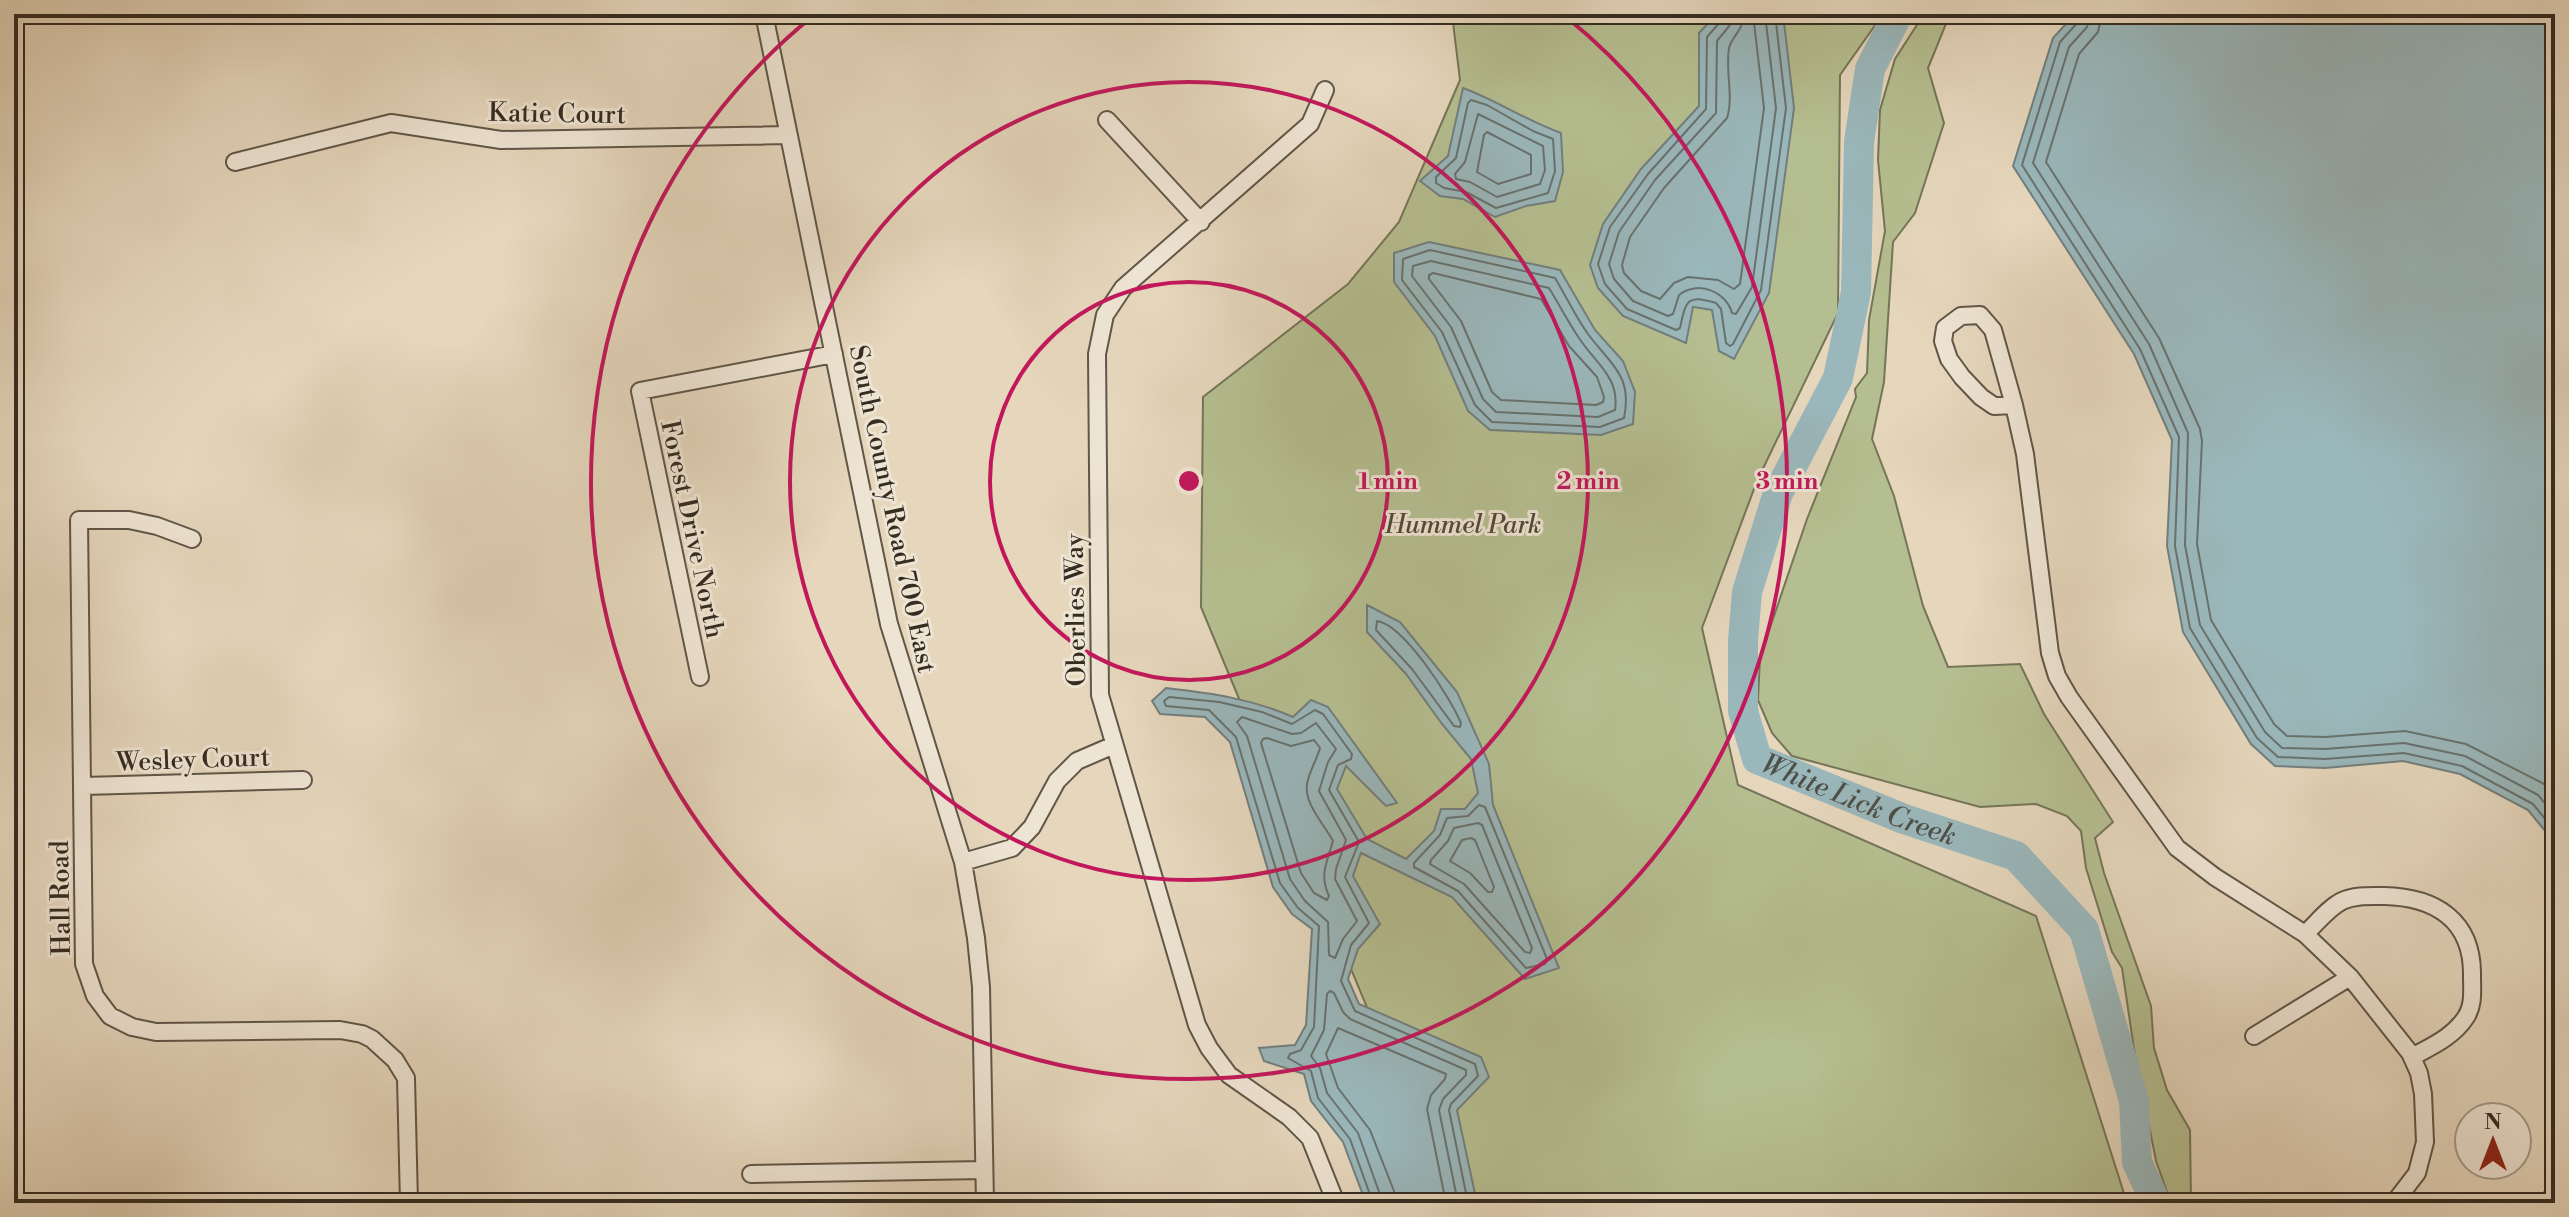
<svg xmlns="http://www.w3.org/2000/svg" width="2569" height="1217" font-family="'Libre Bodoni',serif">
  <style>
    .green { fill: #b5be90; stroke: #757559; stroke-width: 2 }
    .water { fill: #9ab7bb; stroke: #727f7e; stroke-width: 2 }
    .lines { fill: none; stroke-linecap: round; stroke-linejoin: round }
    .shore { stroke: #68726e; stroke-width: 2 }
    .river { stroke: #9ab7bb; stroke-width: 30 }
    .minor-casing { stroke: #615648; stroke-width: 20 }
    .minor { stroke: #eee4d3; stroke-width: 16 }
    .ring { fill: none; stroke: #c2185b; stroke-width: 4 }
    .labels { text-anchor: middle; stroke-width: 6; stroke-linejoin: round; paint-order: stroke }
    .street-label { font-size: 26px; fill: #352c22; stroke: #eee4d3 }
    .park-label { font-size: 26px; font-style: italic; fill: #4f4938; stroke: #eee4d3 }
    .water-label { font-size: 28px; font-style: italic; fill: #4e4f48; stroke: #eee4d3 }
    .centre { fill: #c2185b; stroke: #eee4d3; stroke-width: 4 }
    .ring-label { font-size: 24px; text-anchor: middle; font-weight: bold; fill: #c2185b; stroke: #eee4d3; stroke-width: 6; stroke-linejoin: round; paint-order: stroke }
  </style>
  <rect width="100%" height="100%" fill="#e5d6bc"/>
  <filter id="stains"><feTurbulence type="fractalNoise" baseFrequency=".0025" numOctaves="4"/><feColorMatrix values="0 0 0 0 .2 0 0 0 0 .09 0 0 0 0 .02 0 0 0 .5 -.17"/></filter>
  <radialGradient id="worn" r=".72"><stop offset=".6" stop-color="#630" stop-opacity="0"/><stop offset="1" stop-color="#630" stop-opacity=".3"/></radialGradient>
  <path class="green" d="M1452,14H1883L1840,75L1838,313L1757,481L1702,628L1738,785L2036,916L2127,1203H1448L1201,607L1203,397L1348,284L1399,222L1460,80Z
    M1924,14H1950L1928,68L1944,123L1915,213L1893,242L1884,382L1872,439L1894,496L1923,606L1948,667L2020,664L2044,714L2113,822L2095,838L2104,873L2151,1006L2154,1048L2167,1090L2190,1130L2191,1203H2171L2156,1161L2134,1049L2122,968L2112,952L2086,868L2081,831L2067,816L2036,804L1980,807L1792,756L1772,733L1758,700L1760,657L1807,519L1856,397L1855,389L1867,373L1869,320L1885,231L1878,160L1880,110L1895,59Z"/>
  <path class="water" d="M1717,14H1783L1794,108L1769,293L1734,359L1719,351L1712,310L1693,307L1686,343L1623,316L1598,288L1590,265L1603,224L1641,169L1699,106V33Z
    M2075,14H2484L2535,19L2555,16V843L2528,810L2460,774L2403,761L2325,768L2275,766L2251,744L2183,632L2167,546L2172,440L2134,354L2013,166L2053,38Z
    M1463,88C1498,101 1527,121 1561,133L1563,172L1555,201L1526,206L1495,217L1463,199L1440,196L1420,181L1448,156Z
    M1429,242L1560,270L1595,330L1623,361L1635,392L1633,424L1601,435L1490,430L1468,411L1435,336L1394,282V253Z
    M1367,605L1400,622L1457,692L1489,764L1493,805L1559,968L1525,979L1452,897L1361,853L1353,876L1380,924L1358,949L1348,979L1359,1004L1481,1057L1489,1077L1457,1110L1477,1203H1366L1343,1142L1311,1101L1304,1074L1264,1061L1259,1048L1295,1045L1306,1025L1312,929L1292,914L1273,887L1230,742L1205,717L1160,714L1152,701L1166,688C1211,693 1252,699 1293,717L1311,700L1328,707L1397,803L1386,806L1346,766L1337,789L1367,839L1406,859L1434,831L1441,809H1465L1478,793L1471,759L1442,724L1406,674L1367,632Z
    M2555,1151V1203H2539L2548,1184Z"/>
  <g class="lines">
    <path class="shore" d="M1722,14L1721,21L1707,37L1706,109L1648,174L1610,227L1598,264L1605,284L1627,309L1676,330L1680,328C1686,300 1687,294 1716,303L1721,309L1726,343L1730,346L1733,344L1761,290L1786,108L1775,14
      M1732,14L1730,25L1717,41L1716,113L1655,180L1619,232L1609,264L1614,279L1633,301L1668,316L1673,314L1679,295C1697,280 1726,291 1732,313L1736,314L1752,287L1776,108L1765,14
      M1744,14C1743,31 1732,36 1729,48C1725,71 1734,96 1727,118L1664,188L1630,237L1622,265L1624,273L1641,291L1660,299L1674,283L1688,277L1718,280L1734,289L1740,284L1764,108L1753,14
      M2080,14L2078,22L2060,42L2022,165L2140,349L2179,437L2175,546L2190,628L2257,738L2278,757L2325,759L2404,753L2462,766L2533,804L2555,831
      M2090,14L2087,27L2069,47L2033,163L2149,344L2188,433L2185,545L2200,625L2265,732L2282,748L2325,749L2404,743L2465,756L2538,795L2555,815
      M2102,14L2098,32L2079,54L2046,162L2159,338L2200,429L2202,441L2197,544L2211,620L2274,724L2287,736L2325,737L2405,731L2466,744L2544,784L2555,795
      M1471,100L1487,105L1533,131L1553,139L1555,171L1548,193L1496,208L1466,192L1444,188L1436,183V177L1456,158L1468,103Z
      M1478,114L1543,146L1545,170L1540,184L1497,197L1470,182L1456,179L1455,174L1465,162Z
      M1487,132L1531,155V174L1498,184L1477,172L1484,135Z
      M1430,250L1555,278C1566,296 1575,316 1588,334C1610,364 1633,375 1624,418L1600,427L1492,422L1475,405L1442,332L1402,280L1403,259Z
      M1431,261L1549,288C1559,304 1568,322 1579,338C1595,363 1620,377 1615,410L1598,417L1496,412L1483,399L1451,327L1412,276L1413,266Z
      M1433,273L1541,299L1569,346L1597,377L1604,397L1603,402L1596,405L1501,400L1492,392L1461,321L1429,279V275Z
      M1377,621C1404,625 1450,697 1461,723L1460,727L1454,726L1412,669L1376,630Z
      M1242,717L1292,734L1301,733L1316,723L1336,749L1328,762L1319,791L1346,840L1336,869L1335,879L1357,921L1343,939L1335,958L1329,955L1328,922L1305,901L1290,879L1247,736L1237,722Z
      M1267,738L1291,746L1314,740L1320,748C1317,759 1309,772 1307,784C1304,804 1324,824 1333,841C1327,862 1319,875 1329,896L1327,900L1314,893L1301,873L1261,743L1263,739Z
      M1479,805L1485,807L1547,959L1545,964L1526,968L1458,891L1414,867V863L1440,835L1447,818L1468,816Z
      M1478,823L1482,825L1532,948L1530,953L1525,952L1464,884L1430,864L1431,860L1448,841L1454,828Z
      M1471,838L1475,840L1494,887L1492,892H1488L1470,873L1450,861L1462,840Z
      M1373,1203L1350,1139L1318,1098L1311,1071L1288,1058L1290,1054L1301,1050L1314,1027L1319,926L1298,908L1280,883L1236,737L1209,710L1166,706L1164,701L1169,697L1219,702L1262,712L1292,724L1315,710L1323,714L1352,754L1351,759L1338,765L1329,790L1359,842L1345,877L1369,923L1351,945L1341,981L1355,1011L1475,1064L1478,1076L1451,1104L1449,1110L1468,1203
      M1383,1203L1358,1133L1327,1093L1320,1068L1311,1056L1324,1030L1327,994L1330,991L1334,993L1343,1012L1350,1019L1466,1070V1075L1443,1099L1439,1110L1458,1203
      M1395,1203L1394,1191L1370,1130L1338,1088L1326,1054L1338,1028L1446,1074L1445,1079L1431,1095L1427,1109L1446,1203"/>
    <path class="river" id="s1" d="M1898,14L1870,69L1859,142L1856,292L1838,378L1778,493L1747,592L1743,640V711L1757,759L1904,819L2016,856L2084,930L2134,1101L2137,1162L2156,1203"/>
    <g class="minor-casing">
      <path id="minor" d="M764,14L889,624L963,862L976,938L981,987L985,1203
        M1325,90L1310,124L1123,288L1105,315L1097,354L1100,695L1197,1025L1209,1048L1229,1075L1289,1117L1310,1138L1336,1203
        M1107,120L1201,222
        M235,162L391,123L501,140L788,135
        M1980,315L1993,330L2014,405L1994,406L1981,397L1962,377L1949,359L1943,341L1945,328L1961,316Z
        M2014,405L2025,454L2050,653L2057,676L2069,697L2177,848L2215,877L2305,934L2350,977L2410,1053L2419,1073L2423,1094L2425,1142L2417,1173L2394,1203
        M192,539L157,526L129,520H79L84,964L95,996L110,1016L132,1027L156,1032L340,1030L362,1034L372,1039L395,1060L406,1078L409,1203
        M700,677L640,391L834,354
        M84,786L303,780
        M963,862L1012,848L1032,827L1057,781L1077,761L1114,745
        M2305,934C2317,923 2328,908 2342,901C2355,895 2370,896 2384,896C2435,897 2473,920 2472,976C2472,990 2474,1005 2466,1017C2453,1037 2432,1046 2412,1057
        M2254,1036L2350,977
        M751,1174L984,1170"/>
    </g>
    <use href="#minor" class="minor"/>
  </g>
  <g class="ring">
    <circle cx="1189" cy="481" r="199"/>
    <circle cx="1189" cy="481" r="399"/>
    <path d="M1565 16A598 598 0 1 1 813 16"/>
  </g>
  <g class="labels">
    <g class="street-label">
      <text transform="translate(557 113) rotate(1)" y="9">Katie Court</text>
      <text transform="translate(893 509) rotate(78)" y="9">South County Road 700 East</text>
      <text transform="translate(693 529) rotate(78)" y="9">Forest Drive North</text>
      <text transform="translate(1075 610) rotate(-91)" y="9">Oberlies Way</text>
      <text transform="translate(193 759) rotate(-2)" y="9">Wesley Court</text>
      <text transform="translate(60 898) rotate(-91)" y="9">Hall Road</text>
    </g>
    <g class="park-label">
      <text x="1463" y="533">Hummel Park</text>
    </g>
    <g class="water-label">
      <text dy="10" stroke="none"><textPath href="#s1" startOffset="886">White Lick Creek</textPath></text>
    </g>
  </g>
  <circle cx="1189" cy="481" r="12" class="centre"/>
  <g class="ring-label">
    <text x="1388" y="489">1 min</text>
    <text x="1588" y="489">2 min</text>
    <text x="1787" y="489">3 min</text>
  </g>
  <rect width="2569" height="1217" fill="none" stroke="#e5d6bc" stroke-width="48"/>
  <rect x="16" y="16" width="2537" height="1185" fill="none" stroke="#352c22" stroke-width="4"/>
  <rect x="24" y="24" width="2521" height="1169" fill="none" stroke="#352c22" stroke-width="2"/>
  <g transform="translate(2493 1141)"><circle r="38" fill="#eee4d3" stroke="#a49a8c" stroke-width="2"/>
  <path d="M0-6L14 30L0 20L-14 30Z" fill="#8f2418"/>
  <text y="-12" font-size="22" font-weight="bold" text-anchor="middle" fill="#352c22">N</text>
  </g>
  <rect width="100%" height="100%" filter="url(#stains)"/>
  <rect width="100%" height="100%" fill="url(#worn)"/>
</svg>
